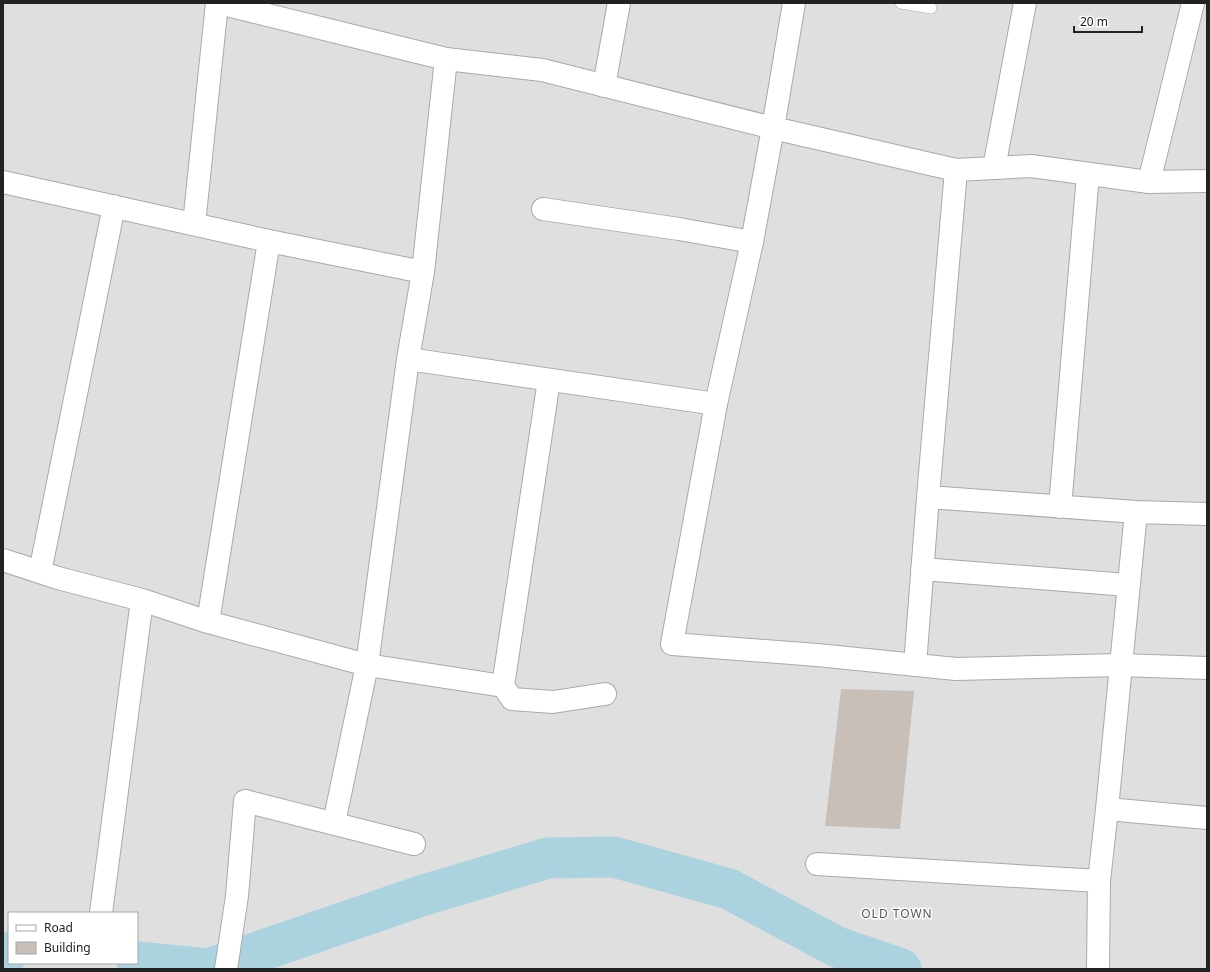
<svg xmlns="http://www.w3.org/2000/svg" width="1210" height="972" font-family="'Noto Sans',sans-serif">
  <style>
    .residential { fill: #e0dfdf; fill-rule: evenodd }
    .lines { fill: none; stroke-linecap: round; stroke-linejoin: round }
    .river { stroke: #aad3df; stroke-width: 41 }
    .building { fill: #c7bfb8 }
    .service-casing { stroke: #a9a9a9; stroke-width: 12 }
    .minor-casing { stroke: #a9a9a9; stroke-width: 24 }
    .tertiary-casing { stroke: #a9a9a9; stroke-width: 24 }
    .service { stroke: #fff; stroke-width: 11 }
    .minor { stroke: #fff; stroke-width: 22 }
    .tertiary { stroke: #fff; stroke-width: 22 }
    .labels { text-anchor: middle; stroke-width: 3; stroke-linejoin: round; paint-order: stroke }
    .neighbourhood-label { font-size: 12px; letter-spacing: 1px; fill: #555; stroke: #fff }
  </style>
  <rect width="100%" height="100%" fill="#f2efe9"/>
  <path class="residential" d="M3,3H1207V969H3ZM9,913H137V963H9Z"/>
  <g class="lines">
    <path class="river" d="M3,952H9
      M137,962L208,969L424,895L548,858L614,857L729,889L837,947L901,969"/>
  </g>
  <path class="building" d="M841,689L914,691L900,829L825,826Z"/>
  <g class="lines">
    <g class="service-casing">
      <path id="service" d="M901,3L931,8"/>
    </g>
    <g class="minor-casing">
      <path id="minor" d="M604,86L619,3
        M994,168L1025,3
        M956,170L928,497L1136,512L1207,514
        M3,182L269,241L423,272
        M1149,182L1193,3
        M543,209L679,229L752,242
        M194,224L217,3
        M408,359L716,404
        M1060,507L1088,174
        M1136,512L1107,809L1207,818
        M3,560L58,578L142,600L208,622L367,665L503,686L512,699L553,702L605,694
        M922,569L1128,585
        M40,572L114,206
        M208,622L269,241
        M915,665L928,497
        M503,686L549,380
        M334,823L367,665L408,359L423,272L446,59
        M817,864L1099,881
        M101,913L142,600
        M226,969L237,896L245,801L414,844
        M1098,969L1099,881L1107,809"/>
    </g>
    <g class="tertiary-casing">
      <path id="tertiary" d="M219,3L446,59L542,70L773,128L956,170L1031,166L1149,182L1207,181
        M794,3L773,128L752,242L716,404L672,644L817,655L956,669L1120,665L1207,668"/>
    </g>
    <use href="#service" class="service"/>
    <use href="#minor" class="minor"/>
    <use href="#tertiary" class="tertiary"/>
  </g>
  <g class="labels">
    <g class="neighbourhood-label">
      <text x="897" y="918">OLD TOWN</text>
    </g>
  </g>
  <rect width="1210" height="972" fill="none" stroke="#222222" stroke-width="8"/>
  <rect x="8" y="912" width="130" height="52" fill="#ffffff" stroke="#a7a7a7"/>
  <rect x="16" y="925" width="20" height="6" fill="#ffffff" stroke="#a7a7a7"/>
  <text x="44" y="932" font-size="12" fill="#222222">Road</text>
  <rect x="16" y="942" width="20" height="12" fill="#c7bfb8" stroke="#a7a7a7"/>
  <text x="44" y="952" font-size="12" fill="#222222">Building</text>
  <path d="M1074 26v6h68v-6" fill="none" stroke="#222222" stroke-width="2"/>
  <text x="1080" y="26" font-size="12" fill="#222222" stroke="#ffffff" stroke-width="3" paint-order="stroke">20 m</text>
</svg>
